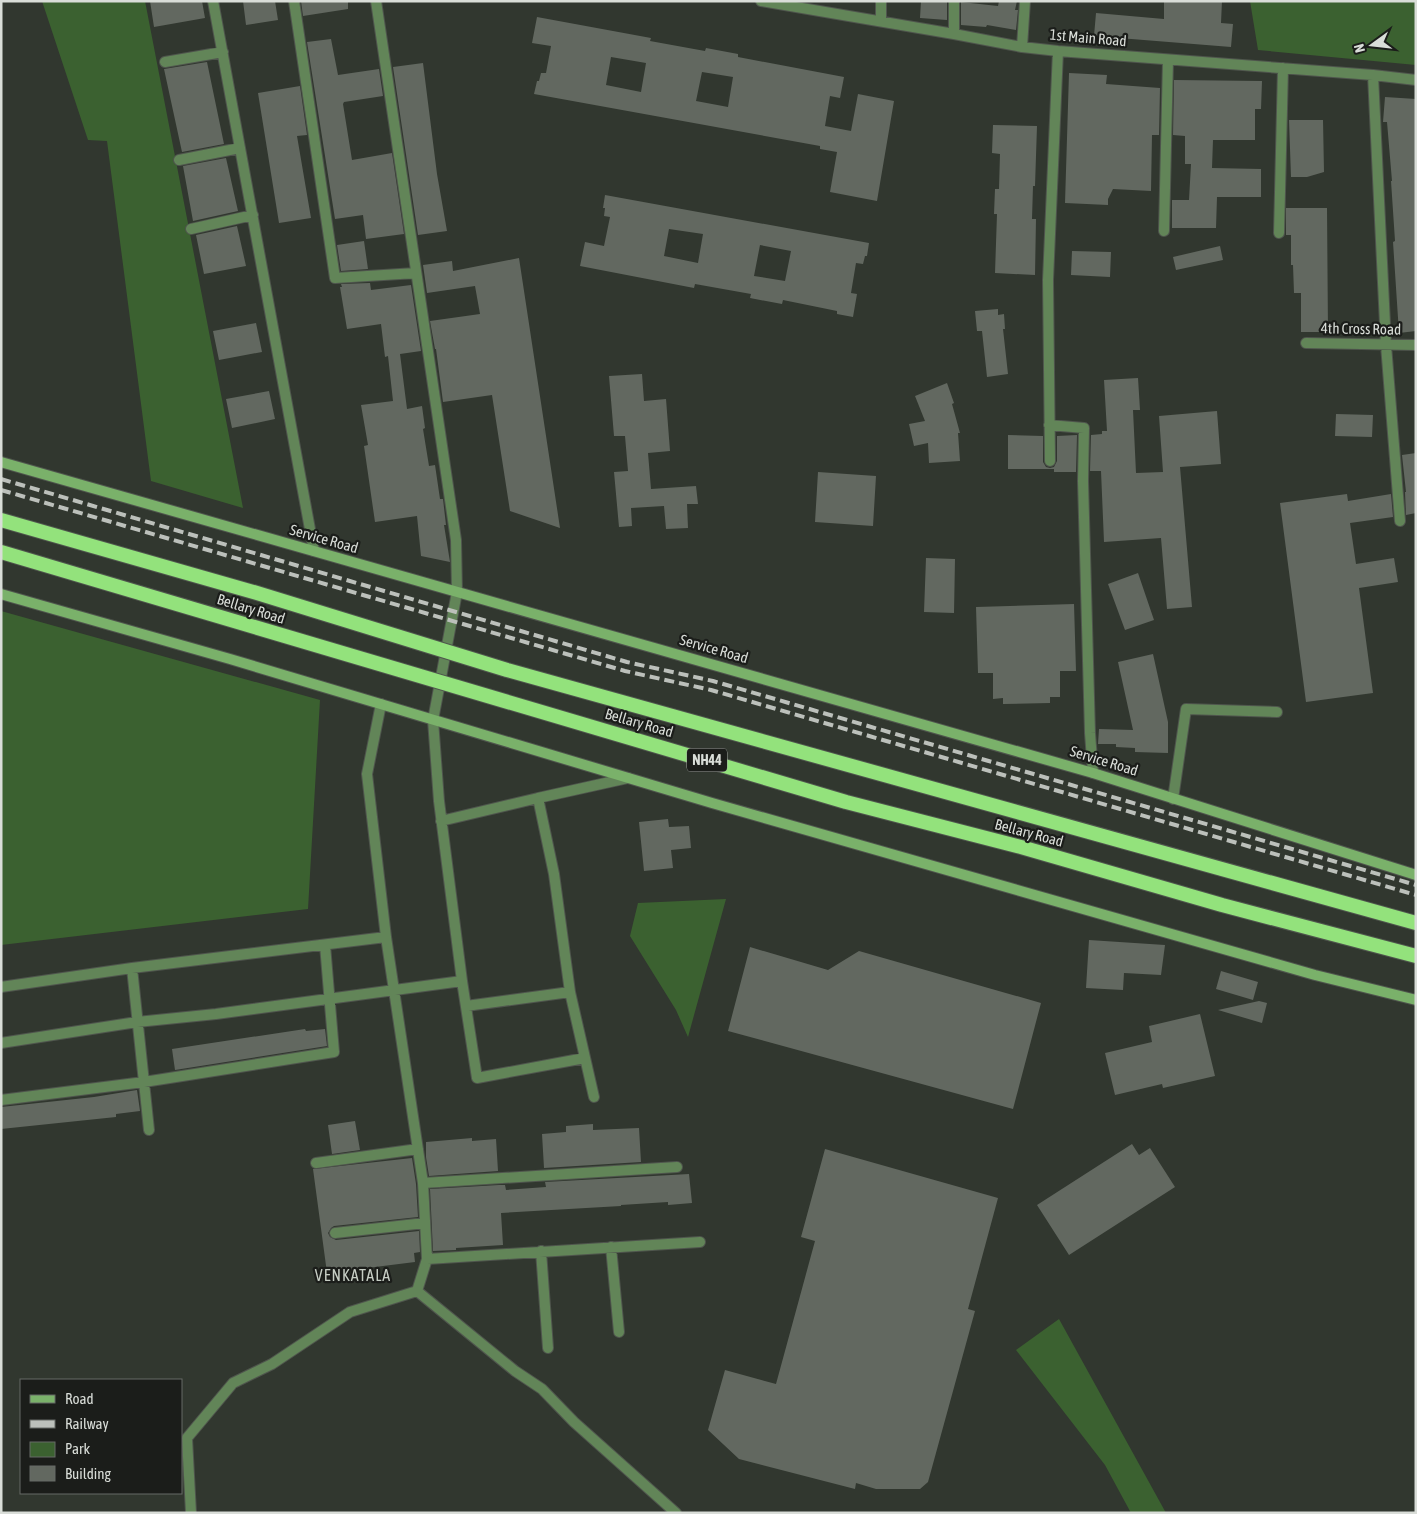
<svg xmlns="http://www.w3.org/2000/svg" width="1417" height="1514" font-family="'Asap Condensed',sans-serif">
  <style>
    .green { fill: #3b6130 }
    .building { fill: #626860; fill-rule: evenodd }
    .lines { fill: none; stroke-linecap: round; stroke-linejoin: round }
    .minor-casing { stroke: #4f554d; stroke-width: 12 }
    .secondary-casing { stroke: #4f554d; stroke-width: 12 }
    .minor { stroke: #628558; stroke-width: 10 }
    .secondary { stroke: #7ab16a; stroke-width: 10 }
    .rail { stroke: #bcc0bb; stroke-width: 4; stroke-dasharray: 10 5; stroke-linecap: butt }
    .trunk-bridge-casing { stroke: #4f554d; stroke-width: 16; stroke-linecap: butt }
    .trunk-bridge { stroke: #93e27c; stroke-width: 14 }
    .labels { text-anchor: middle; stroke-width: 4.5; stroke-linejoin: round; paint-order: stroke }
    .shield { fill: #1b1d1a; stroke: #a0a39f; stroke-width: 1 }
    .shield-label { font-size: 14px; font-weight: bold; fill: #d9ddd8 }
    .street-label { font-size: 15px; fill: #d9ddd8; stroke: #1b1d1a }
    .neighbourhood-label { font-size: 16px; letter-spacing: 1px; fill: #c7cec5; stroke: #1b1d1a }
  </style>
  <rect width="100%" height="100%" fill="#31372f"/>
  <path class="green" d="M42,1H145L243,508L151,481L107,141L88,140Z
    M1250,1H1416V65L1258,50Z
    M1,611L320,700L308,909L1,945Z
    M726,899L688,1037L676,1010L630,936L638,903Z
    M1059,1319L1166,1513H1131L1105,1465L1016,1350Z"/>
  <path class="building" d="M150,1H202L205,18L154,27Z
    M243,1H275L278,20L246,25Z
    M301,1H348V9L303,16Z
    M921,1H947V20L920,18Z
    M999,1H1017L1015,10H1018L1016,30L987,25L986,27L961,25V2L998,6Z
    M1164,1H1222L1221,23L1233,24L1231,47L1094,36L1096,13L1164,19Z
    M537,17L651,38L650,41L705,51L706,48L738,54V57L844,77L840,98L830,96L825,126L851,131L858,94L894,101L877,201L830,192L837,152L820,149V146L534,94L537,81H539L541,73H546L551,46L532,43ZM611,57L646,63L641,92L606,85ZM702,72L733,77L728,107L696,101Z
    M331,39L338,75L379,69L383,96L344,102L343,104L352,160L392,153L404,234L366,239L363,215L335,219L307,42Z
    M207,62L224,144L182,152L164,69Z
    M423,63L437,174L447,231L418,235L393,67Z
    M1069,73L1107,75L1106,84L1160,88L1159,135H1152L1151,191L1113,189L1108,199V205L1065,203Z
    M1174,80L1262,81L1261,109H1255V140H1213L1212,168L1261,169V197H1217L1216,228H1172V200H1189L1191,164H1185V136L1173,135Z
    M300,86L307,135L297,136L311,218L279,223L258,93Z
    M1385,97L1416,99V331L1399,333L1393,242L1395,241L1391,181H1392L1387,122H1383Z
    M1289,120H1323L1324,172L1307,177H1291Z
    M993,125L1037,126L1035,186H1033L1032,219H1036L1035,275L995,273L997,214H994L995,189H999L1000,154L992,153Z
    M226,158L238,211L193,221L183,166Z
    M605,195L869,243L867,256H865L863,264L856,263L851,293L857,294L853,317L837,314V311L783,300L782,304L750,298L751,294L695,284L694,288L580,266L585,242L604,246L610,217L604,216L605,208H603ZM669,229L703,234L698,263L664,256ZM760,245L791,251L785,281L754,276Z
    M1286,208H1327L1328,332H1301V293H1294L1293,265H1291V235H1286Z
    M237,226L246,266L204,274L196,235Z
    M364,241L368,269L341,271L337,245Z
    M1220,246L1223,260L1176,270L1173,257Z
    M1072,251L1111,252L1110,277L1071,275Z
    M519,258L560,528L510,511L492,395L443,402L436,349H435L430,321L480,314L475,286L427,293L423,265L452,261L453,271Z
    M370,283L371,290L411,285L421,351L400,354L407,409L422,406L425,428L423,429L429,466L435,465L440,499H443L446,525H444L450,562L421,556L417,516L375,522L364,446L368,445L361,405L393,401L388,356L385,357L381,324L347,329L340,287H342L341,284Z
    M998,309V315L1004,314L1005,329H1003L1008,374L987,377L982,331H977L975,311Z
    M256,323L262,352L219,360L213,331Z
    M642,374L644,401L666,399L670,451L648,453L651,489L696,486L698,504H687L688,528L666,529L664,506L631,508L632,526L619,527L614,472L628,471L625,436H614L609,376Z
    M1138,378L1140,410H1133L1136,473L1163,472L1159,416L1217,411L1221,464L1180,467L1192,607L1167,609L1161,538L1104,542L1101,471H1090L1091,435L1102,434V431H1107L1104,380Z
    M947,383L954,403L952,404L960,433H958L960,461L929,463L928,443L914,446L909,424L925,421L915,396Z
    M269,391L275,419L232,428L226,399Z
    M1336,414L1373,415L1372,437L1335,436Z
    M1008,435L1043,436V462L1046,467L1050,468L1054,467L1057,461V436L1077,435L1076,472H1054V469H1008Z
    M1416,453V513L1406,515L1405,492H1406L1402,455Z
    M818,472L876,476L873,526L815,522Z
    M1347,494L1348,501L1391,494L1393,517L1350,523L1356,564L1394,558L1398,582L1359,588L1373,693L1306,702L1280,503Z
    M926,558L955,559L954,613L924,612Z
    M1138,573L1154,620L1125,630L1108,584Z
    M1074,604L1076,671H1060V697H1050V703L1003,704V698L993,699V673H978L976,607Z
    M1153,654L1168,722V753L1135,752V748L1116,747V744H1098L1099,729L1133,730L1118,662Z
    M668,819L669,827L689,826L691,848L671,850L673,868L644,871L639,822Z
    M1089,940L1165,945L1161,975L1124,973L1123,990L1086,988Z
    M750,947L828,970L859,951L1041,1003L1013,1109L728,1031Z
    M1221,971L1258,982L1253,1000L1216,989Z
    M1259,1001L1267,1003L1262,1023L1218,1010Z
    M1200,1014L1215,1076L1163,1088L1162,1084L1115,1095L1105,1053L1152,1042L1149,1026Z
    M305,1029L306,1031L325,1029L327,1046L175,1070L172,1049Z
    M137,1090L140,1111L116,1114V1117L1,1129V1107L94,1097Z
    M355,1121L360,1150L332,1154L328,1125Z
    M593,1124V1130L639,1128L641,1162L544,1168L542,1134L566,1132V1126Z
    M472,1138V1141L496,1139L498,1171L429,1176L426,1157V1142Z
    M1132,1144L1139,1155L1150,1148L1175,1187L1069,1255L1037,1205Z
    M825,1149L998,1198L968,1309L975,1311L928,1482L920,1489H876L856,1483L855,1489L739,1459L708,1430L725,1370L776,1384L815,1241L801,1237Z
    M412,1158L416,1184L418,1217L334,1226L331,1228L328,1233L330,1237L336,1240L419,1231L420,1252L414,1253L415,1262L327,1273L313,1169Z
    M689,1174L692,1203L668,1205V1202L621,1205V1206L501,1213L503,1245L456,1248V1250L433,1251L430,1189L499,1185H505L506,1190L546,1187L545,1182Z"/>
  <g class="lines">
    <g class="minor-casing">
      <path id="minor" d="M213,1L314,551
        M294,1L335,278L416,273
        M761,1L954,34L1022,47L1058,51L1373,75L1416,80
        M954,1V34
        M881,21V1
        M1022,47L1025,1
        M165,62L223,52
        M1373,75L1386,345L1400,521
        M179,160L240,148
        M191,229L253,215
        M1164,231L1168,60
        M1279,233L1283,68
        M1306,343L1416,345
        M1049,425L1084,428L1083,481L1090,733L1093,773
        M1050,461L1048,280L1058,51
        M538,798L628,778
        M1173,799L1186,709L1277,712
        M441,821L538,798L554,874L570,992L594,1097
        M132,968L149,1130
        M462,981L477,1078L585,1058
        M1,987L132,968L386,937
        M466,1006L570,992
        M1,1043L137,1022L216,1014L462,981L439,801L433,720L457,592L456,540L376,1
        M1,1100L144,1082L334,1052L325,945
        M316,1163L418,1149
        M423,1183L677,1167
        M335,1233L425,1223
        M611,1247L619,1332
        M541,1251L548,1348
        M427,1259L700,1242
        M417,1291L515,1371L542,1389L574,1422L676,1513
        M191,1513L187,1438L233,1383L272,1364L350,1312L417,1291L427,1259L423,1183L386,937L367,774L381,704"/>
    </g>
    <g class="secondary-casing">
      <path id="secondary" d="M1,462L1093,773L1416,875
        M1,594L230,659L712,803L1315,975L1416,1000"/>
    </g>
    <use href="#minor" class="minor"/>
    <use href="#secondary" class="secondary"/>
    <path class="rail" d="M1,479L627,662L713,681L1416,885
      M1,490L625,671L711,690L1416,895"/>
    <g class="trunk-bridge-casing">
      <path id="trunk-bridge" d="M1,520L257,593L507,670L1416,923
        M1,552L846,802L1021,847L1222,905L1416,956"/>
    </g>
    <use href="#trunk-bridge" class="trunk-bridge"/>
  </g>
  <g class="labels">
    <rect class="shield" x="687" y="748.5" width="40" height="23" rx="4"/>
    <g class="shield-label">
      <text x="707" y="765">NH44</text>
    </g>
    <g class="street-label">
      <text transform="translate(1088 38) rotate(5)" y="5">1st Main Road</text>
      <text transform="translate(1361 329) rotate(1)" y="5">4th Cross Road</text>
      <text transform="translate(324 539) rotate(16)" y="5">Service Road</text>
      <text transform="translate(251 609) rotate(17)" y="5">Bellary Road</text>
      <text transform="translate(714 649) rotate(16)" y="5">Service Road</text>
      <text transform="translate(639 723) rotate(16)" y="5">Bellary Road</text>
      <text transform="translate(1104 761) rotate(17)" y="5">Service Road</text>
      <text transform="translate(1029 833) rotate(15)" y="5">Bellary Road</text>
    </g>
    <g class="neighbourhood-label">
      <text x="353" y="1281">VENKATALA</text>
    </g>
  </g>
  <rect width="1417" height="1514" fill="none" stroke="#d9ddd8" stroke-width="5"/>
  <rect x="20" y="1379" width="162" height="115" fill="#1b1d1a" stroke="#676a66"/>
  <rect x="30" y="1395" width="25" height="8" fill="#7ab16a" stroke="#676a66"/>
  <text x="65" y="1404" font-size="15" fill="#d9ddd8">Road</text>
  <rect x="30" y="1420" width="25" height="8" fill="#bcc0bb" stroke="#676a66"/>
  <text x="65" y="1429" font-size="15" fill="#d9ddd8">Railway</text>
  <rect x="30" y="1442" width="25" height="15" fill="#3b6130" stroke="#676a66"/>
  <text x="65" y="1454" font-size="15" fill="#d9ddd8">Park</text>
  <rect x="30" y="1466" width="25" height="15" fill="#626860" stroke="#676a66"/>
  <text x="65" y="1479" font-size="15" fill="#d9ddd8">Building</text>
  <g transform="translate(1372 45) rotate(255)" stroke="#1b1d1a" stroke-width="4" paint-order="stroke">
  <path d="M0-4L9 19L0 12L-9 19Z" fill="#d9ddd8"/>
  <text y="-8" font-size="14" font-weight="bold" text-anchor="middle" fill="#d9ddd8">N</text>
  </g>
</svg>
